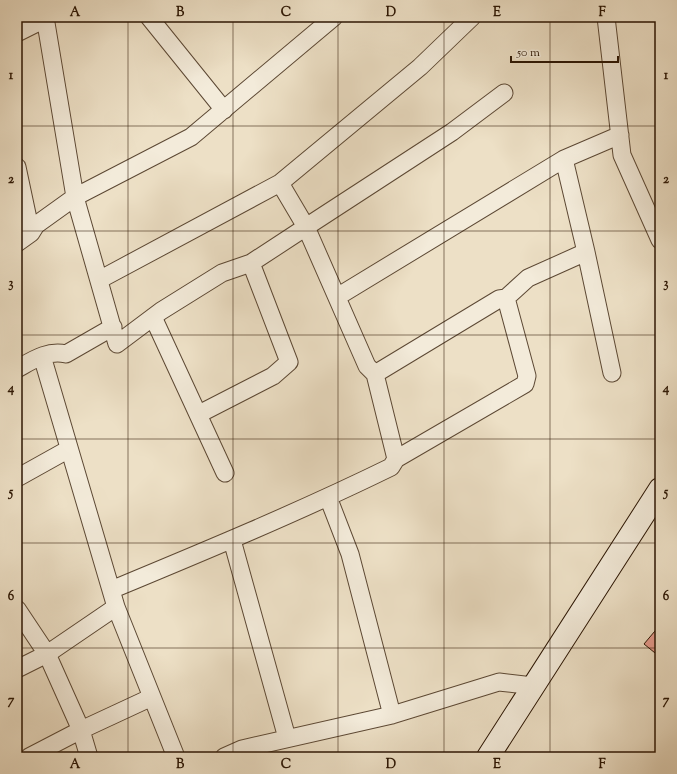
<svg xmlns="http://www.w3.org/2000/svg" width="677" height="774" font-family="'Sorts Mill Goudy',serif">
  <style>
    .building { fill: #e79c8f; stroke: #2b1503 }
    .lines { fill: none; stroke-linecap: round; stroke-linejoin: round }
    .minor-casing { stroke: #5c4834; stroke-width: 19 }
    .secondary-casing { stroke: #2b1503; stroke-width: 24 }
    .minor { stroke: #f3ebda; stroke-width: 17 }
    .secondary { stroke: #f3ebda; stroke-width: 22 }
    .grid { fill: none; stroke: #2b1503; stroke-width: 1; stroke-opacity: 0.55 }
    .neatline { fill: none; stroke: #2b1503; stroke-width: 1.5 }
    .grid-label { font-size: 13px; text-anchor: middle; font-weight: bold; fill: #2b1503 }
  </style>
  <rect width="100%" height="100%" fill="#ede0c6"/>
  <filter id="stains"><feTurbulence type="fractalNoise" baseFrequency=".005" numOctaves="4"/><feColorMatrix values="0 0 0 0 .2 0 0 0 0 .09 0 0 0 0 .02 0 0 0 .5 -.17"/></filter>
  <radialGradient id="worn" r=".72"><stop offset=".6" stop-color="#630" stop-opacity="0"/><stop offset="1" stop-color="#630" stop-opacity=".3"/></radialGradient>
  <path class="building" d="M660,625V657L644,644Z"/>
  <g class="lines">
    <g class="minor-casing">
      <path id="minor" d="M45,17L75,197L117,344L161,311L222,273L251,263L306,227L452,132L504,93
        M149,17L224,110
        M606,17L622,155L660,240
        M17,33L45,19
        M564,159L586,252L612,373
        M17,167L31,233
        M280,183L306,227L367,366L375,374L396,459
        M17,243L31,233L36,225L75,197L191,137L334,17
        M99,280L280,183L420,67L472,17
        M337,297L564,159L620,135
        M153,317L225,473
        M42,356L116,607L176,757
        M17,369C33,360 47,350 66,354L113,327
        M375,374L499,299L506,298L528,278L586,252
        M199,414L273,376L289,362L251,263
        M17,478L69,449
        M328,497L350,554L392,715
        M232,540L287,738
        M111,590C205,551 299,512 391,467L396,459L525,384L527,376L506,298
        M17,609L47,654L81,730L89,757
        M17,669L47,654L116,607
        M29,757L81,730L152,697
        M224,757L242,749L392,715L499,682L533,686"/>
    </g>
    <g class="secondary-casing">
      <path id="secondary" d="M488,757L660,489"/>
    </g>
    <use href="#minor" class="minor"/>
    <use href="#secondary" class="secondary"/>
  </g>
  <path class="grid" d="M128,17V757M233,17V757M338,17V757M444,17V757M550,17V757M17,126H660M17,231H660M17,335H660M17,439H660M17,543H660M17,648H660"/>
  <rect width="677" height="774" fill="none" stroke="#ede0c6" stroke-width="44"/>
  <path d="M511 56v6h107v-6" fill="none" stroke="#2b1503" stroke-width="2"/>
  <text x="517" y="56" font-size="12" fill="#2b1503" stroke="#f3ebda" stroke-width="3" paint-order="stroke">50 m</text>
  <rect x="22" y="22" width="633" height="730" class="neatline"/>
  <g class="grid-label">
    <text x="75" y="16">A</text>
    <text x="180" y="16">B</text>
    <text x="286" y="16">C</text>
    <text x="391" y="16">D</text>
    <text x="497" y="16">E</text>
    <text x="602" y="16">F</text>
    <text x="11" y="79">1</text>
    <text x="666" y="79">1</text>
    <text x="11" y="183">2</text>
    <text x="666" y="183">2</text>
    <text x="11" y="287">3</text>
    <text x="666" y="287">3</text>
    <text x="11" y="392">4</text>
    <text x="666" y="392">4</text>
    <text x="11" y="496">5</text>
    <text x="666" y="496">5</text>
    <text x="11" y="600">6</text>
    <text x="666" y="600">6</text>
    <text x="11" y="704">7</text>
    <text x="666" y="704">7</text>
    <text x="75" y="768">A</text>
    <text x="180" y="768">B</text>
    <text x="286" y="768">C</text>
    <text x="391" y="768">D</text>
    <text x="497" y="768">E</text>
    <text x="602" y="768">F</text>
  </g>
  <rect width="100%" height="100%" filter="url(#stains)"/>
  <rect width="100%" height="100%" fill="url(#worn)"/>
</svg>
